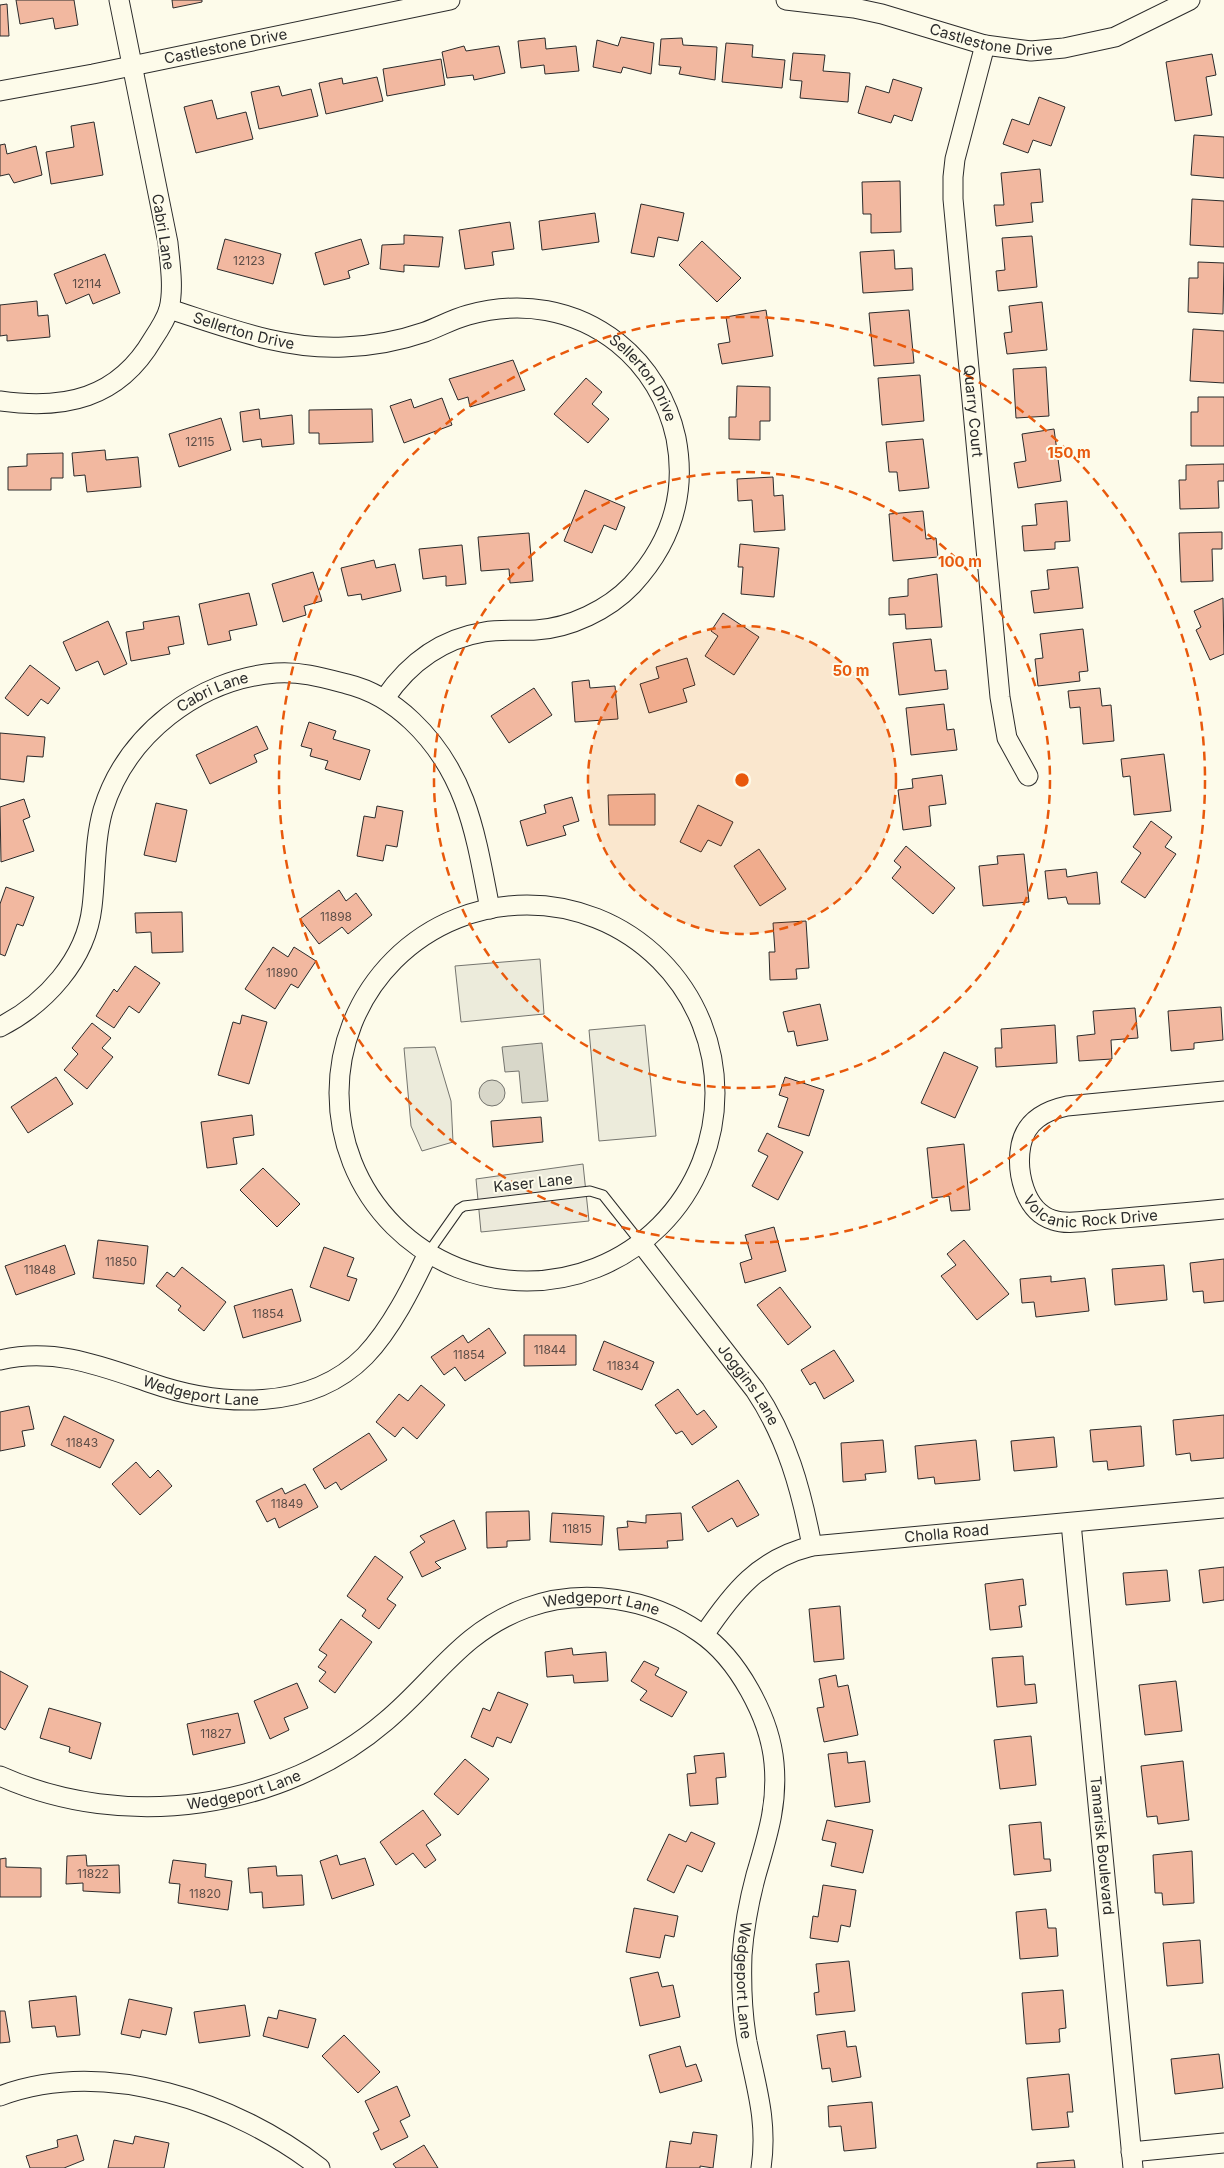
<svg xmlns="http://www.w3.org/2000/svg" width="1224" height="2168" font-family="Inter,sans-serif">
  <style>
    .green { fill: #ecebdb; stroke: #74746e }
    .parking { fill: #eceadb; stroke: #74746e }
    .water { fill: #d8d7c9; stroke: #74746e }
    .building { fill: #f2b8a0; stroke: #2b2b2b }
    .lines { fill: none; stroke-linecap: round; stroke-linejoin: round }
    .lane-casing { stroke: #2b2b2b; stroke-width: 11 }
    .street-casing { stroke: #2b2b2b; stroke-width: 21 }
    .lane { stroke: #fdfbea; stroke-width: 9 }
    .street { stroke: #fdfbea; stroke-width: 19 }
    .ring { fill: none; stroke: #e8590c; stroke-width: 2.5; stroke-dasharray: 9 6 }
    .labels { text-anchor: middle; stroke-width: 4; stroke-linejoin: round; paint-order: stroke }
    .number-label { font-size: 12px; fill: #5d4e48 }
    .street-label { font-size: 15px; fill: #2b2b2b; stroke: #fdfbea }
    .centre { fill: #e8590c; stroke: #fdfbea; stroke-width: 2.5 }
    .ring-label { font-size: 15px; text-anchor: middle; font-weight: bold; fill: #e8590c; stroke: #fdfbea; stroke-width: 4; stroke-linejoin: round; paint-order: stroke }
  </style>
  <rect width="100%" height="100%" fill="#fdfbea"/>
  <path class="green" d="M540,959L544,1014L461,1022L455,966Z
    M645,1025L656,1136L599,1141L589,1030Z
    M435,1047L451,1101L453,1142L422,1151L411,1126L404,1048Z"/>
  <path class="parking" d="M583,1164L589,1221L481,1232L476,1179Z"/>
  <path class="water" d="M542,1043L548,1101L522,1103L519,1071L505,1072L502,1047Z
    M479 1093a13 13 0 1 1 26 0a13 13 0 1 1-26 0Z"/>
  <path class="building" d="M16,0H74L78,25L55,29L53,18L20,24Z
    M172,0H202V2L173,8Z
    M7,4L9,36H0V5Z
    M621,37L654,43L651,74L623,67L621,73L593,67L597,40L618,46Z
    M545,38L546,49L576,46L579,71L545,74L544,65L521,68L518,41Z
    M682,38L683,45L717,47L715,80L679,74L681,67L659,65L661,39Z
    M726,43L753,45L752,57L785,60L782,88L722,82Z
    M464,46L466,51L499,46L505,73L474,80L473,75L447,78L442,52Z
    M793,53L825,55L823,71L850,73L848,102L800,98L802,81L790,80Z
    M1212,54L1216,75L1206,77L1212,115L1175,121L1166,62Z
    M441,59L445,85L387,96L383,69Z
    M377,77L383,101L326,114L319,83L342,78L343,84Z
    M893,79L922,88L912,121L894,115L891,123L858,113L866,86L889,93Z
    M279,86L282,96L311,89L318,116L259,129L251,92Z
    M1039,97L1065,107L1051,146L1033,140L1028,153L1003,144L1012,119L1029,125Z
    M212,100L217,119L246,112L253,139L196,153L184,107Z
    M94,122L103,175L51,184L46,152L74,147L71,126Z
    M1194,135L1224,137V178L1191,175Z
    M5,144L7,154L36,146L42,175L14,183L9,174L0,176V145Z
    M1040,169L1043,202L1031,203L1033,222L996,226L994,205H1004L1001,173Z
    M900,181L901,232L871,233V214H863L862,182Z
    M1192,199L1224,201V247L1190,245Z
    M641,204L684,213L678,241L658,237L654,257L631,253Z
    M595,213L599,242L542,250L539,221Z
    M510,222L514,249L492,252L494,265L465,269L459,230Z
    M404,235L443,237L439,267L404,265V272L380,269L382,245L404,244Z
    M1032,236L1037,287L998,291L996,271L1005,270L1002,238Z
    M225,239L281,254L273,284L217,269Z
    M361,239L369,264L348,271L350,278L324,285L315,253Z
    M702,241L741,278L717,302L679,265Z
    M894,250L895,269L912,268L913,290L863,293L860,252Z
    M105,254L120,293L93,304L89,294L66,304L54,274Z
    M1198,262L1224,263L1223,314L1188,312L1189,278H1198Z
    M37,301L38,316L48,315L50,337L7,341V335L0,336V305Z
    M1042,302L1047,350L1007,354L1004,333L1012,332L1009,306Z
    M766,310L773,356L722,364L718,344L730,342L726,317Z
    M909,310L914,363L874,366L869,313Z
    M1193,329L1224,331V383L1190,381Z
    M513,360L525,390L470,407L468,397L458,400L449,379Z
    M1046,367L1049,416L1016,418L1013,369Z
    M920,375L924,421L882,425L878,378Z
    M586,378L602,392L592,404L609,419L588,443L554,414Z
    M737,386L770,387V421H760V440L729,439V417H736Z
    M1198,397H1224V446H1191V412H1198Z
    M442,398L452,425L404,443L390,406L411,399L414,408Z
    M259,409L260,419L292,415L294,444L262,447L261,439L243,442L240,412Z
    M372,409L373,442L319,444V433H309V410Z
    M221,418L231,450L179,467L169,434Z
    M1054,429L1061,481L1018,488L1014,463L1026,461L1022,434Z
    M923,439L929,488L899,491L897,472H889L886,442Z
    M105,450L106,460L138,457L141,487L87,492L85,475L74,476L72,453Z
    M63,453V478H51V490H8V467L27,466V454Z
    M1224,464V481H1218L1219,508L1180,509L1179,480H1186V465Z
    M773,477L774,496L783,495L785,530L754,532L752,500L738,501L737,479Z
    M585,490L625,507L616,530L604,525L592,553L564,541Z
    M1067,501L1070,541L1055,542V549L1024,551L1022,526L1037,525L1035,504Z
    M923,511L926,539L936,538L938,557L893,561L889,514Z
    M1222,532V549H1212L1213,581L1181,582L1179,533Z
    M529,533L533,581L510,583L509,569L481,571L478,537Z
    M740,544L779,548L774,597L741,594L743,567H738Z
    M462,545L466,584L446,586V576L423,579L419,549Z
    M374,560L376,568L395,564L401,591L362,600L361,594L348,596L341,568Z
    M1078,567L1083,608L1034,613L1031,591L1049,589L1047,570Z
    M313,572L322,601L304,606L306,615L283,622L272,584Z
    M937,574L942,627L906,629L905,614L889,615V598L908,596V579Z
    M249,593L257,625L229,631L231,640L208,645L199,604Z
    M1223,598L1224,654L1210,660L1196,630L1201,627L1194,611Z
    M723,613L759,637L734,675L705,656L718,636L711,631Z
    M179,616L184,644L168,647L170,654L131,661L126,632L144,629L143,622Z
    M108,621L127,664L104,675L98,661L76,671L63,642Z
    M1083,629L1088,671L1079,672L1080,681L1038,686L1035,659L1043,658L1040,634Z
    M931,639L935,671L946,670L948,689L899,695L893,643Z
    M687,658L695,685L683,689L687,702L649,713L640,684L659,678L656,667Z
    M30,665L60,688L48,704L41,699L28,716L5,698Z
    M589,680L590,688L615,686L618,719L575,722L572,682Z
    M534,688L552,715L509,743L491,716Z
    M1100,688L1102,706L1111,705L1114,741L1083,744L1080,707L1070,708L1068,691Z
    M944,704L947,730L954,729L957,750L911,755L906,708Z
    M309,722L336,731L333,739L370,750L360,780L325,769L328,761L310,756L312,749L301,746Z
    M257,726L268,749L254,755L257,762L210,784L196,755Z
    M0,733L45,737L43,757L27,756L24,782L0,779Z
    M1164,754L1171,811L1134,815L1130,776L1123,777L1121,759Z
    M942,775L946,804L929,806L931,826L903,830L898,790L913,788L912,779Z
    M655,794V825H609L608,795Z
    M572,797L579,821L563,826L566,835L527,846L520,821L546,813L544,805Z
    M24,799L30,817L23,820L34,851L1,862L0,807Z
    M156,803L187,810L176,862L144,855Z
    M698,805L733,822L721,846L708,840L701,852L680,842Z
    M377,806L403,811L397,847L386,845L383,861L357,856L364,816L375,818Z
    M1151,821L1172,837L1165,847L1176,854L1145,898L1121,882L1141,853L1133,847Z
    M906,846L955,888L933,914L892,878L901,867L894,861Z
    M759,849L786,889L760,906L734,866Z
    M1024,854L1029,902L983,906L979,866L998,864L997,856Z
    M1066,869L1067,877L1097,872L1100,904H1068L1066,897L1048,899L1045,871Z
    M6,887L34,897L23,926L17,924L5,956L0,954V904Z
    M339,890L346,901L356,893L372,915L348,934L342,927L319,944L300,919Z
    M182,912L183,952L152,953L151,932L136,933L135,913Z
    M806,921L809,968L796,969L797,979L770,980L769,952H775L773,923Z
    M273,947L288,957L294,947L316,961L298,988L291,984L275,1009L245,989Z
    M135,966L160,983L139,1013L129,1006L114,1028L96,1016L114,989L117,992Z
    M820,1004L828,1040L797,1046L794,1031L788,1032L783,1012Z
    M1221,1007L1223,1040L1194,1043V1049L1171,1051L1168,1011Z
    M1135,1008L1138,1038L1111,1040L1112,1059L1079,1061L1077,1036L1095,1034L1093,1011Z
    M242,1015L267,1022L249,1084L218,1075L233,1022L240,1024Z
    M92,1023L111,1038L102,1048L113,1057L87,1089L64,1070L78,1054L72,1048Z
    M1055,1025L1057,1063L996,1067L995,1048H1002L1001,1029Z
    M944,1052L978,1067L955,1118L921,1103Z
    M56,1077L73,1104L28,1133L11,1107Z
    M785,1077L824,1090L809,1136L778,1127L788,1098L779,1095Z
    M252,1115L254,1135L233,1138L237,1164L207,1168L201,1122Z
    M541,1117L543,1142L493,1147L491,1121Z
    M767,1133L803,1152L778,1200L752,1186L768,1156L758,1151Z
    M964,1144L970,1210L951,1211L949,1196L932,1198L927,1148Z
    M263,1168L300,1204L277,1227L240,1190Z
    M774,1227L786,1271L745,1283L740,1263L752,1259L745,1235Z
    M98,1240L148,1246L144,1284L93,1278Z
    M964,1240L1009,1294L977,1320L941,1276L956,1265L947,1254Z
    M65,1245L75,1274L16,1295L5,1266Z
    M324,1247L354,1258L347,1276L357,1279L349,1301L310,1287Z
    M1224,1259V1301L1204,1303L1203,1291L1193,1292L1190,1263Z
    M1164,1265L1167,1300L1115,1305L1112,1269Z
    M182,1267L226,1302L204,1331L178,1310L181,1306L156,1286L167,1272L174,1277Z
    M1051,1276V1282L1085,1278L1089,1311L1036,1317L1034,1302L1022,1303L1020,1279Z
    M780,1287L811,1327L788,1345L757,1305Z
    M292,1289L301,1321L243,1338L234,1306Z
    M489,1328L506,1353L465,1381L455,1367L444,1375L431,1357L463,1335L468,1343Z
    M524,1335H576V1365L524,1366Z
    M604,1341L654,1362L642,1390L593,1370Z
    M834,1350L854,1381L824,1399L815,1382L810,1385L801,1370Z
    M421,1385L445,1405L417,1439L403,1427L395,1437L376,1422L399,1394L408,1401Z
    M678,1389L697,1415L704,1410L717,1427L692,1445L682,1431L676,1434L655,1405Z
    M29,1406L34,1429L22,1431L25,1446L0,1451V1412Z
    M1224,1415V1458L1191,1461L1190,1453L1176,1455L1173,1420Z
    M64,1416L114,1440L100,1468L51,1445Z
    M1141,1426L1144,1466L1108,1470L1107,1461L1093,1462L1090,1430Z
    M369,1433L387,1460L341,1490L336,1482L325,1489L313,1469Z
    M1054,1437L1057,1467L1014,1471L1011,1441Z
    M883,1440L886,1472L865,1474L866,1480L843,1482L841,1443Z
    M976,1440L980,1480L935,1484L934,1477L918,1479L915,1446Z
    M136,1462L150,1478L158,1470L172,1486L140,1515L112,1484Z
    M738,1480L759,1515L737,1527L732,1518L708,1532L692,1507Z
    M305,1484L318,1507L279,1528L275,1518L267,1522L256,1501L282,1488L285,1494Z
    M529,1511L530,1540L507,1541V1547L487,1548L486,1512Z
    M552,1513L604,1516L602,1545L550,1542Z
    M681,1513L683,1540L667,1541L668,1548L619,1550L617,1528L628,1527L627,1521L646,1523V1515Z
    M454,1520L466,1549L435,1562L441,1568L422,1577L410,1552L425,1542L420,1536Z
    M375,1556L403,1577L387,1599L396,1605L379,1629L362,1616L366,1610L347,1596Z
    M1224,1567V1600L1203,1603L1199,1570Z
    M1167,1570L1170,1601L1126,1605L1123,1573Z
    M1023,1579L1026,1605L1019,1606L1022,1627L990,1630L985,1584Z
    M840,1606L844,1659L814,1662L809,1609Z
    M341,1619L372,1642L335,1693L319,1681L326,1672L318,1667L327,1655L319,1650Z
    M572,1648L573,1655L606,1652L608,1681L574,1683L573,1675L547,1677L545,1652Z
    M1023,1656L1025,1685L1035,1684L1037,1703L997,1707L992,1658Z
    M644,1661L659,1668L655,1675L687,1692L672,1717L640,1700L647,1691L631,1681Z
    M0,1671L28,1686L5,1730L0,1727Z
    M836,1675L838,1687L848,1685L858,1735L824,1742L817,1708L824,1707L819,1679Z
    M1176,1681L1182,1731L1145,1735L1139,1685Z
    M297,1683L308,1708L284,1718L289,1730L270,1739L254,1701Z
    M498,1692L528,1704L511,1743L497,1737L493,1747L471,1737L483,1708L490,1711Z
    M49,1708L101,1723L91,1759L69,1752L70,1747L40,1738Z
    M238,1713L245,1743L193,1755L187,1724Z
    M1031,1736L1036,1785L1000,1789L994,1740Z
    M847,1752L848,1763L865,1761L870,1802L835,1807L828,1754Z
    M724,1753L726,1777L716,1778L718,1804L690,1806L687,1774L696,1773L694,1756Z
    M465,1759L489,1779L458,1815L434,1794Z
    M1183,1761L1189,1820L1158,1824L1157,1816L1147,1817L1141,1766Z
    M423,1810L441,1835L426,1845L436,1860L425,1868L413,1853L396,1865L380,1842Z
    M827,1820L873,1830L863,1873L831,1866L836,1843L822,1840Z
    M1041,1822L1044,1859H1050L1051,1871L1014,1875L1009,1825Z
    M691,1832L715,1843L702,1872L687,1865L674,1893L647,1880L669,1834L686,1842Z
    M1192,1851L1194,1903L1163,1905L1162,1893H1155L1153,1855Z
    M86,1855L87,1866L119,1865L120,1893L83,1891V1883L66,1884L67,1856Z
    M337,1855L340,1865L365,1858L374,1885L332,1899L320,1861Z
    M6,1858V1867L41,1868V1897H0V1859Z
    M173,1860L206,1864L205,1877L232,1881L228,1910L178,1903L180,1884L169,1883Z
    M276,1866L277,1876L302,1875L304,1905L263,1908L262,1892L250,1893L248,1868Z
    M823,1885L856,1890L850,1927L841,1925L838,1942L810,1938L813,1916L818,1917Z
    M634,1908L678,1916L674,1937L665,1935L660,1958L626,1952Z
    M1046,1909L1048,1928H1056L1058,1956L1020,1959L1016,1912Z
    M1200,1940L1203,1983L1167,1986L1163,1943Z
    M849,1961L855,2011L816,2015L814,1993L819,1992L816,1964Z
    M658,1972L662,1987L673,1985L680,2017L640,2026L630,1978Z
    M1063,1990L1066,2028L1059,2029L1060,2042L1026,2044L1022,1993Z
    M76,1996L80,2035L57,2037L55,2026L32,2028L29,2001Z
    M129,1999L172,2008L166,2035L142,2030L140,2038L121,2034Z
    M245,2005L250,2036L199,2043L194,2012Z
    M279,2010L316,2019L308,2048L263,2036L268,2017L277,2019Z
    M0,2011H5L10,2042L0,2043Z
    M845,2031L847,2047L856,2046L861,2077L832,2082L830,2068L822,2069L817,2035Z
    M344,2035L380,2072L358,2093L322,2056Z
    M680,2046L686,2067L696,2064L702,2081L660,2093L649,2055Z
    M1219,2054L1223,2088L1175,2094L1171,2059Z
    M1069,2074L1073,2112H1067L1069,2127L1032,2130L1027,2078Z
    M397,2086L410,2116L400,2121L408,2137L381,2150L373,2133L379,2130L365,2101Z
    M872,2102L876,2148L844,2151L841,2126L829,2127L828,2106Z
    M693,2132L717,2135L713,2168L700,2166V2168H666L670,2141L691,2144Z
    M77,2135L84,2160L64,2168H30L26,2156L58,2147L57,2140Z
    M135,2136L169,2143L164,2168H108L114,2140L133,2144Z
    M424,2145L438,2168H396L393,2164Z
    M1074,2160L1075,2168H1037V2163Z"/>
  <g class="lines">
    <g class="lane-casing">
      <path id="lane" d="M428,1253L459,1209L464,1206L590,1191L603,1195L641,1243"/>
    </g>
    <g class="street-casing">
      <g id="street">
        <path id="s1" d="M786,0L854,8L882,14L985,45L1031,51L1064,48L1115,37L1190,0"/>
        <path id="s2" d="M985,45L955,159L953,177V199L1000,697L1007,738L1028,776"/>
        <path id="s3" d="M0,91L93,74L450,0"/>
        <path id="s4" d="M169,309C226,327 283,350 344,347C372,346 399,341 425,332C439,327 453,319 468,315C521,300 575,309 618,343C648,367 668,401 676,438C687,495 671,543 632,585C608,610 570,628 536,630C519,631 501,629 484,632C441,639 409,663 385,698"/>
        <path d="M0,401C64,410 118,399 153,339C159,330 166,319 169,309C174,288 170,264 168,243L119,0"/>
        <circle cx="527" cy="1093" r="188"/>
        <path id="s5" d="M0,1027C45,1004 86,960 92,907C96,875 94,842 103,810C126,735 198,679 276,673C300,671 324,678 347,684C372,690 393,703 412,721C468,774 476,837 490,909"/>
        <path id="s6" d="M1224,1091L1067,1106C1044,1111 1026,1121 1021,1145C1016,1171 1024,1211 1053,1220C1067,1225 1084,1221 1098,1220C1140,1217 1182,1213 1224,1209"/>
        <path id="s7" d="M641,1243L755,1390C787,1438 801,1489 812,1546"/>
        <path id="s8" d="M0,1360C54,1347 101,1366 151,1383C220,1407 310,1412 365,1356C391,1329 412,1287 428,1253"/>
        <path id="s9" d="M1071,1523L1133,2168"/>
        <path id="s10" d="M704,1635C733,1592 759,1559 812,1546L1224,1508"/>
        <path id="s11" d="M0,1776C125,1832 282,1810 386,1721C436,1679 461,1632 526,1608C583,1587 650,1598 699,1632C738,1658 770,1718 774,1763C778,1805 767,1837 756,1875C749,1901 744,1928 742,1955C741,1984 742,2013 747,2042C756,2086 768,2122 761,2168"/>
        <path d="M0,2096C104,2057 236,2102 320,2168"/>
        <path d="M1131,2152L1224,2143"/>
      </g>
    </g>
    <use href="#lane" class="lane"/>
    <use href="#street" class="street"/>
  </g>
  <circle cx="742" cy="780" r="154" fill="#e8590c" fill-opacity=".12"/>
  <g class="ring">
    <circle cx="742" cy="780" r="154"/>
    <circle cx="742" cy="780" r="308"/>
    <circle cx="742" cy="780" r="463"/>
  </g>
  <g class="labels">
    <g class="number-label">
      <text x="249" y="265">12123</text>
      <text x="87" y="288">12114</text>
      <text x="200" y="446">12115</text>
      <text x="336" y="921">11898</text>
      <text x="282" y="977">11890</text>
      <text x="121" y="1266">11850</text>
      <text x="40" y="1274">11848</text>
      <text x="268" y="1318">11854</text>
      <text x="550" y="1354">11844</text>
      <text x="469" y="1359">11854</text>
      <text x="623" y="1370">11834</text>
      <text x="82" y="1447">11843</text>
      <text x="287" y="1508">11849</text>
      <text x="577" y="1533">11815</text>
      <text x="216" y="1738">11827</text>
      <text x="93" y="1878">11822</text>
      <text x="205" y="1898">11820</text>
    </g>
    <g class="street-label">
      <text dy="5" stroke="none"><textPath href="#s1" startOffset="210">Castlestone Drive</textPath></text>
      <text dy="5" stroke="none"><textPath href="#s3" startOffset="230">Castlestone Drive</textPath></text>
      <text transform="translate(163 232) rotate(81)" y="5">Cabri Lane</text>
      <text dy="5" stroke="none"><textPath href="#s4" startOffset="78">Sellerton Drive</textPath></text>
      <text dy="5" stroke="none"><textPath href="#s4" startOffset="511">Sellerton Drive</textPath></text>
      <text dy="5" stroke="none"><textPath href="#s2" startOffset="371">Quarry Court</textPath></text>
      <text dy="5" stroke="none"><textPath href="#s5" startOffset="422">Cabri Lane</textPath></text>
      <text transform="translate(533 1183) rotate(-6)" y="5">Kaser Lane</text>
      <text dy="5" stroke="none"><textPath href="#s6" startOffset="345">Volcanic Rock Drive</textPath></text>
      <text dy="5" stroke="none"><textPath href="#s7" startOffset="178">Joggins Lane</textPath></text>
      <text dy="5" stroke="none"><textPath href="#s8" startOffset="206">Wedgeport Lane</textPath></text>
      <text dy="5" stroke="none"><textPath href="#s10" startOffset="279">Cholla Road</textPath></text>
      <text dy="5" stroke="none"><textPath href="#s11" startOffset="669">Wedgeport Lane</textPath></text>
      <text dy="5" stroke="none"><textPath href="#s11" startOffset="250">Wedgeport Lane</textPath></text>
      <text dy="5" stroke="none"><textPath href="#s9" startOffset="324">Tamarisk Boulevard</textPath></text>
      <text dy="5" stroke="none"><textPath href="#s11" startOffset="1149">Wedgeport Lane</textPath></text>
    </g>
  </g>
  <circle cx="742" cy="780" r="8" class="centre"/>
  <g class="ring-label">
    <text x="1069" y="458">150 m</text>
    <text x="960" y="567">100 m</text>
    <text x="851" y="676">50 m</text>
  </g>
</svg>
